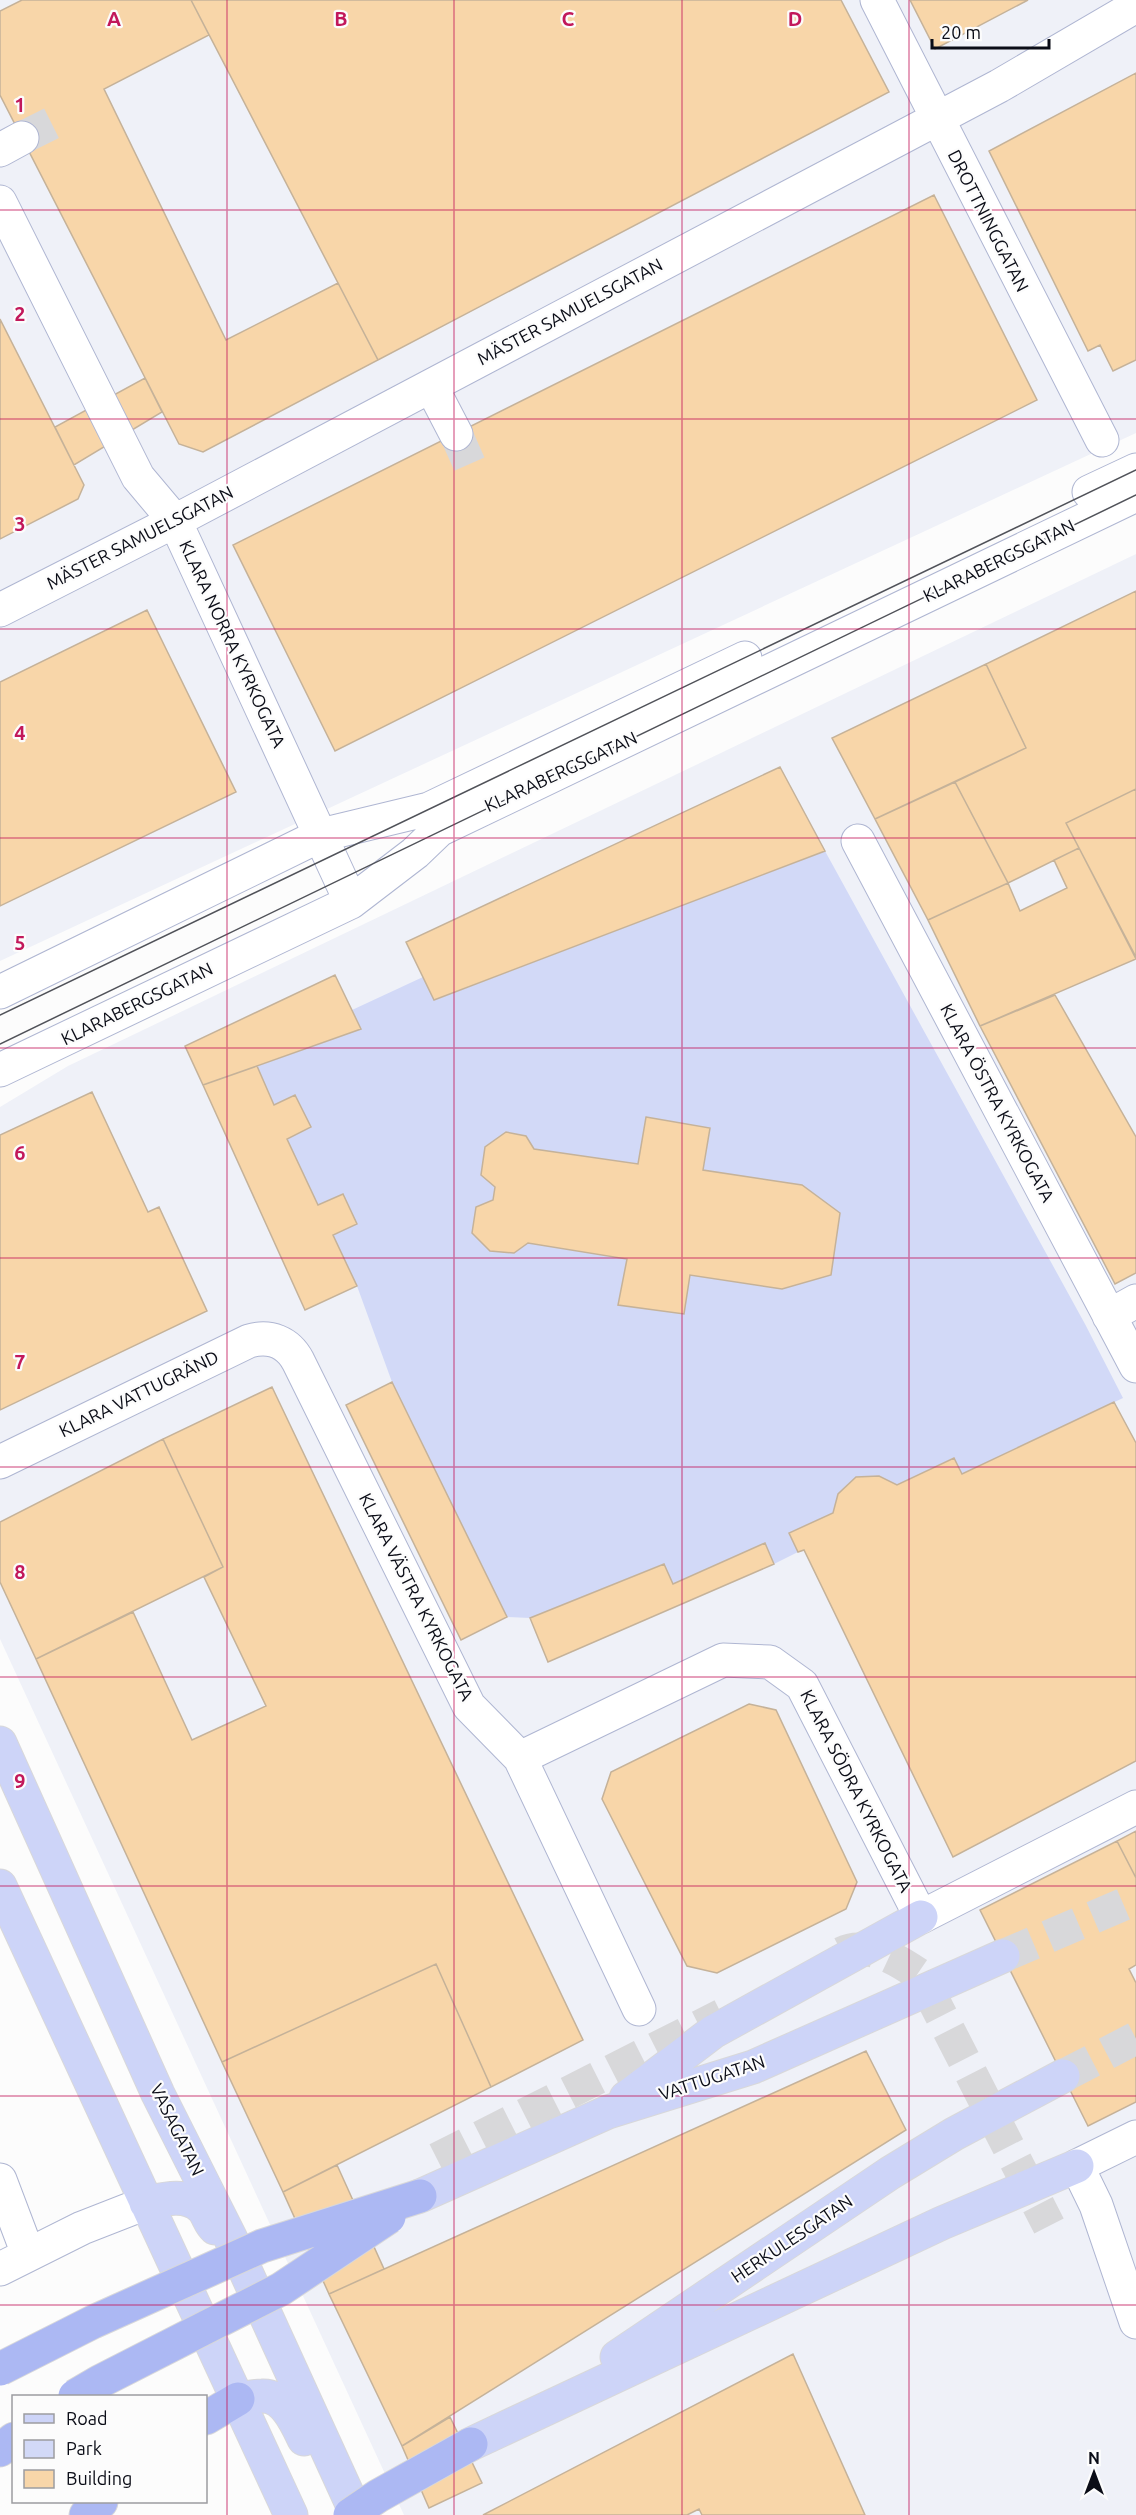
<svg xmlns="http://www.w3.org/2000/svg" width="1136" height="2515" font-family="Ubuntu,sans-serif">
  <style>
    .built { fill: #eff1f8 }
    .green { fill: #d2d9f7 }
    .building { fill: #f8d6a9; stroke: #c5b299; stroke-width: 1.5 }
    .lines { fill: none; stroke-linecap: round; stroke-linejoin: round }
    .minor-tunnel { stroke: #d8d8da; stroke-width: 33; stroke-dasharray: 33 16; stroke-linecap: butt }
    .major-tunnel { stroke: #d8d8da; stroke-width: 33; stroke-dasharray: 33 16; stroke-linecap: butt }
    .minor-casing { stroke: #afb6d2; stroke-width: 35 }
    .major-casing { stroke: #d8d8da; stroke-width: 35 }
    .highway-casing { stroke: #d8d8da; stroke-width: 35 }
    .minor { stroke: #fff; stroke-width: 33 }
    .major { stroke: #cdd4f8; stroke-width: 33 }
    .highway { stroke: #acb8f3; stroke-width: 33 }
    .tram { stroke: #505259; stroke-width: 1.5 }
    .highway-bridge-casing { stroke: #d8d8da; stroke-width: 35; stroke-linecap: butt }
    .highway-bridge { stroke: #acb8f3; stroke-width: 33 }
    .grid { fill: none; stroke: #c2185b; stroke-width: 1.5; stroke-opacity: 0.55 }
    .labels { text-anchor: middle; stroke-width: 4.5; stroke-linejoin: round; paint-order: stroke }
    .street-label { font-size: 18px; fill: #0b0d17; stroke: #fcfcfc }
    .grid-label { font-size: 20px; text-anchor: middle; font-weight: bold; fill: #c2185b; stroke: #fcfcfc; stroke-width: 4.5; stroke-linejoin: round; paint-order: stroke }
  </style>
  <rect width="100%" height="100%" fill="#fcfcfc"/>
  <path class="built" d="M0,0H1136V433L0,961Z
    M1136,554V2515H404L0,1639V1107L68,1066Z"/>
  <path class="green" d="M825,851L1085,1324L1123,1398L962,1474L953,1458L897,1485L879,1476L856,1477L838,1494L833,1513L789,1533L798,1552L774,1564L765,1544L673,1584L663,1564L530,1618L507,1617L392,1382L357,1286L333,1235L356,1223L343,1194L318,1205L287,1139L311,1127L295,1095L274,1105L257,1066L361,1029L352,1010L423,977L435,1000Z"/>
  <path class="building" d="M22,0H191L209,35L104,89L226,340L338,283L378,360L203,452L179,444L0,95V11Z
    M191,0H841L889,92L378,360Z
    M910,0H1028L935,49Z
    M1136,73V360L1113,371L1100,345L1088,351L989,151Z
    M934,195L1037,400L335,751L233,545Z
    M0,319L84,485L78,499L0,539Z
    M145,378L162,412L74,465L55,427Z
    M1136,591V789L1066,823L1079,848L1008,883L955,782L1026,748L986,664Z
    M147,610L236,792L0,906V682Z
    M986,664L1026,748L875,819L832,738Z
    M780,767L825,851L434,1000L406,942Z
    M955,782L1008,883L928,920L875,819Z
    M1136,789V957L1066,823Z
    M1079,848L1136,959L980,1026L928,920L1008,883L1020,911L1067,888L1054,860Z
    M335,975L361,1029L203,1085L185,1046Z
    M1055,995L1136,1137V1273L1115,1284L980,1026Z
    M257,1066L274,1105L295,1095L311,1127L287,1139L318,1205L343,1194L357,1224L333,1235L357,1286L305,1310L203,1085Z
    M92,1092L148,1212L159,1207L207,1311L0,1410V1135Z
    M646,1117L710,1128L703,1170L802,1185L840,1213L831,1275L782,1289L690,1275L684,1314L618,1305L627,1259L528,1243L514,1253L490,1251L472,1233L476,1207L493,1200L495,1187L481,1175L485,1147L506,1132L526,1136L534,1149L638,1164Z
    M392,1382L507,1617L461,1640L346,1405Z
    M272,1387L583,2040L491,2087L436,1964L222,2062L36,1659L133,1612L192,1740L266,1706L204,1577L223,1567L163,1439Z
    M1114,1402L1136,1443V1761L953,1857L804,1550L798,1552L789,1533L833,1513L838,1494L856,1477L879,1476L897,1485L954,1458L962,1474Z
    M163,1439L223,1567L36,1659L0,1582V1522Z
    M765,1543L774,1564L548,1662L530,1618L664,1564L673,1584Z
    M749,1704L776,1710L857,1882L846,1909L717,1973L687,1966L602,1799L611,1772Z
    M1136,1831V1878L1117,1841Z
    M1117,1841L1136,1878V1965L1129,1969L1136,1983V2102L1088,2126L980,1910Z
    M436,1964L491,2087L283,2192L222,2062Z
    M866,2051L906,2130L402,2446L329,2294Z
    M337,2165L384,2269L329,2294L283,2192Z
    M793,2354L865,2515H702L699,2509L687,2515H483Z
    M450,2417L482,2483L429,2508L402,2446Z"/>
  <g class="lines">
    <path class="minor-tunnel" d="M22,138L58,120
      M456,434L472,470
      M842,1953C867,1940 901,1962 921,1976L1049,2226
      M437,2159L722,2015"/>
    <path class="major-tunnel" d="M1003,1956L1136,1899
      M1063,2076L1136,2038"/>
    <g class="minor-casing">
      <path id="minor" d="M877,0L1102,440
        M0,150L22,138
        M0,202L138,477L175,521L351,902
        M431,386L456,434
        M1089,492L1136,470
        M0,610L175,521L999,86L1136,6
        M858,841L1136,1366
        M0,992L321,835L429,809L745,658
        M0,1070L351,902L415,853L439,830L1136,495
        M1109,1316L1136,1301
        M0,1462L249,1341C270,1335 288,1342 298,1361L469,1706L520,1758L639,2009
        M520,1758L723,1660L770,1662L802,1685L921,1917L1136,1807
        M1136,2137L1077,2166L1096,2205L1136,2322
        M0,2180L28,2254
        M0,2269L82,2228L146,2203"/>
    </g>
    <g class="major-casing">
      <path id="major" d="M0,1743L158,2094L230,2237L357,2515
        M0,1886L291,2515
        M626,2098L713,2032L921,1917
        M420,2196L608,2112L753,2067L1003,1956
        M146,2203C164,2199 187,2193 202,2208C208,2214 209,2223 215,2228
        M617,2357L890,2173L954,2134L1063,2076
        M238,2399C246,2398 254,2396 262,2396C284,2395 296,2422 304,2439
        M471,2444L942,2223L1077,2166"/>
    </g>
    <g class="highway-casing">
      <path id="highway" d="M206,2418L238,2399
        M0,2450L14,2439
        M86,2515L101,2502"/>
    </g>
    <use href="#minor" class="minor"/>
    <use href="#major" class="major"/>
    <use href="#highway" class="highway"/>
    <path class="tram" d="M0,1015L1136,470
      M0,1044L1136,495"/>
    <g class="highway-bridge-casing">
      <path id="highway-bridge" d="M0,2369L93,2322L262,2246L420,2196
        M75,2396L99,2382L281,2289L389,2217
        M350,2515L378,2496L471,2444"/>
    </g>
    <use href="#highway-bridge" class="highway-bridge"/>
  </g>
  <path class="grid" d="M227,0V2515M454,0V2515M682,0V2515M909,0V2515M0,210H1136M0,419H1136M0,629H1136M0,838H1136M0,1048H1136M0,1258H1136M0,1467H1136M0,1677H1136M0,1886H1136M0,2096H1136M0,2305H1136"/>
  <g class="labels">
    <g class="street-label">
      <text transform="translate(988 221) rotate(63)" y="6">DROTTNINGGATAN</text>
      <text transform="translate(570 312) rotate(-28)" y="6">MÄSTER SAMUELSGATAN</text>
      <text transform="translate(140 538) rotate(-27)" y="6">MÄSTER SAMUELSGATAN</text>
      <text transform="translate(999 561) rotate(-26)" y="6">KLARABERGSGATAN</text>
      <text transform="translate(232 644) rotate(65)" y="6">KLARA NORRA KYRKOGATA</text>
      <text transform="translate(561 772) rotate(-25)" y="6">KLARABERGSGATAN</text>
      <text transform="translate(137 1004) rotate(-26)" y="6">KLARABERGSGATAN</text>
      <text transform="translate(997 1103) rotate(62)" y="6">KLARA ÖSTRA KYRKOGATA</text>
      <text transform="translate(139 1394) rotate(-26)" y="6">KLARA VATTUGRÄND</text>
      <text transform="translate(416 1597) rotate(63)" y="6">KLARA VÄSTRA KYRKOGATA</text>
      <text transform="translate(856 1791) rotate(63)" y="6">KLARA SÖDRA KYRKOGATA</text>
      <text transform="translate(712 2078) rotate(-18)" y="6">VATTUGATAN</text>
      <text transform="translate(177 2130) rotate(64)" y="6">VASAGATAN</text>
      <text transform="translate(792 2239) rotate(-34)" y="6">HERKULESGATAN</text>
    </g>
  </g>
  <g class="grid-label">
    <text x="114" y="26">A</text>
    <text x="341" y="26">B</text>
    <text x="568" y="26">C</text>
    <text x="795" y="26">D</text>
    <text x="20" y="112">1</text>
    <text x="20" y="321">2</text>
    <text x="20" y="531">3</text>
    <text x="20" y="740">4</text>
    <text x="20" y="950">5</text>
    <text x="20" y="1160">6</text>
    <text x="20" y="1369">7</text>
    <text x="20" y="1579">8</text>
    <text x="20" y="1788">9</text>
  </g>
  <rect x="12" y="2395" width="195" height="108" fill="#fcfcfc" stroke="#9c9ca0" stroke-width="1.5"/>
  <rect x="24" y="2414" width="30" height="9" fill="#cdd4f8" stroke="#9c9ca0" stroke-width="1.5"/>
  <text x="66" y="2425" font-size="18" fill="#0b0d17">Road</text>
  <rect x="24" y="2440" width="30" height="18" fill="#d2d9f7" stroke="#9c9ca0" stroke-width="1.5"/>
  <text x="66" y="2455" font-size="18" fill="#0b0d17">Park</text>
  <rect x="24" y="2470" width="30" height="18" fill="#f8d6a9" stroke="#9c9ca0" stroke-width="1.5"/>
  <text x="66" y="2485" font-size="18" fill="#0b0d17">Building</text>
  <g transform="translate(1094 2473)" stroke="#fcfcfc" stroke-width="4.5" paint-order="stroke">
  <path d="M0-4.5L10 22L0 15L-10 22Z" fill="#0b0d17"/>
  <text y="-9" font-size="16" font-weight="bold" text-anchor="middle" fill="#0b0d17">N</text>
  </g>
  <path d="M932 39v9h117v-9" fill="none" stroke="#0b0d17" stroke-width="3"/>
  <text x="941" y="39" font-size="18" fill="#0b0d17" stroke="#fcfcfc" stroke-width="4.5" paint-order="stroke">20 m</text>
</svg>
